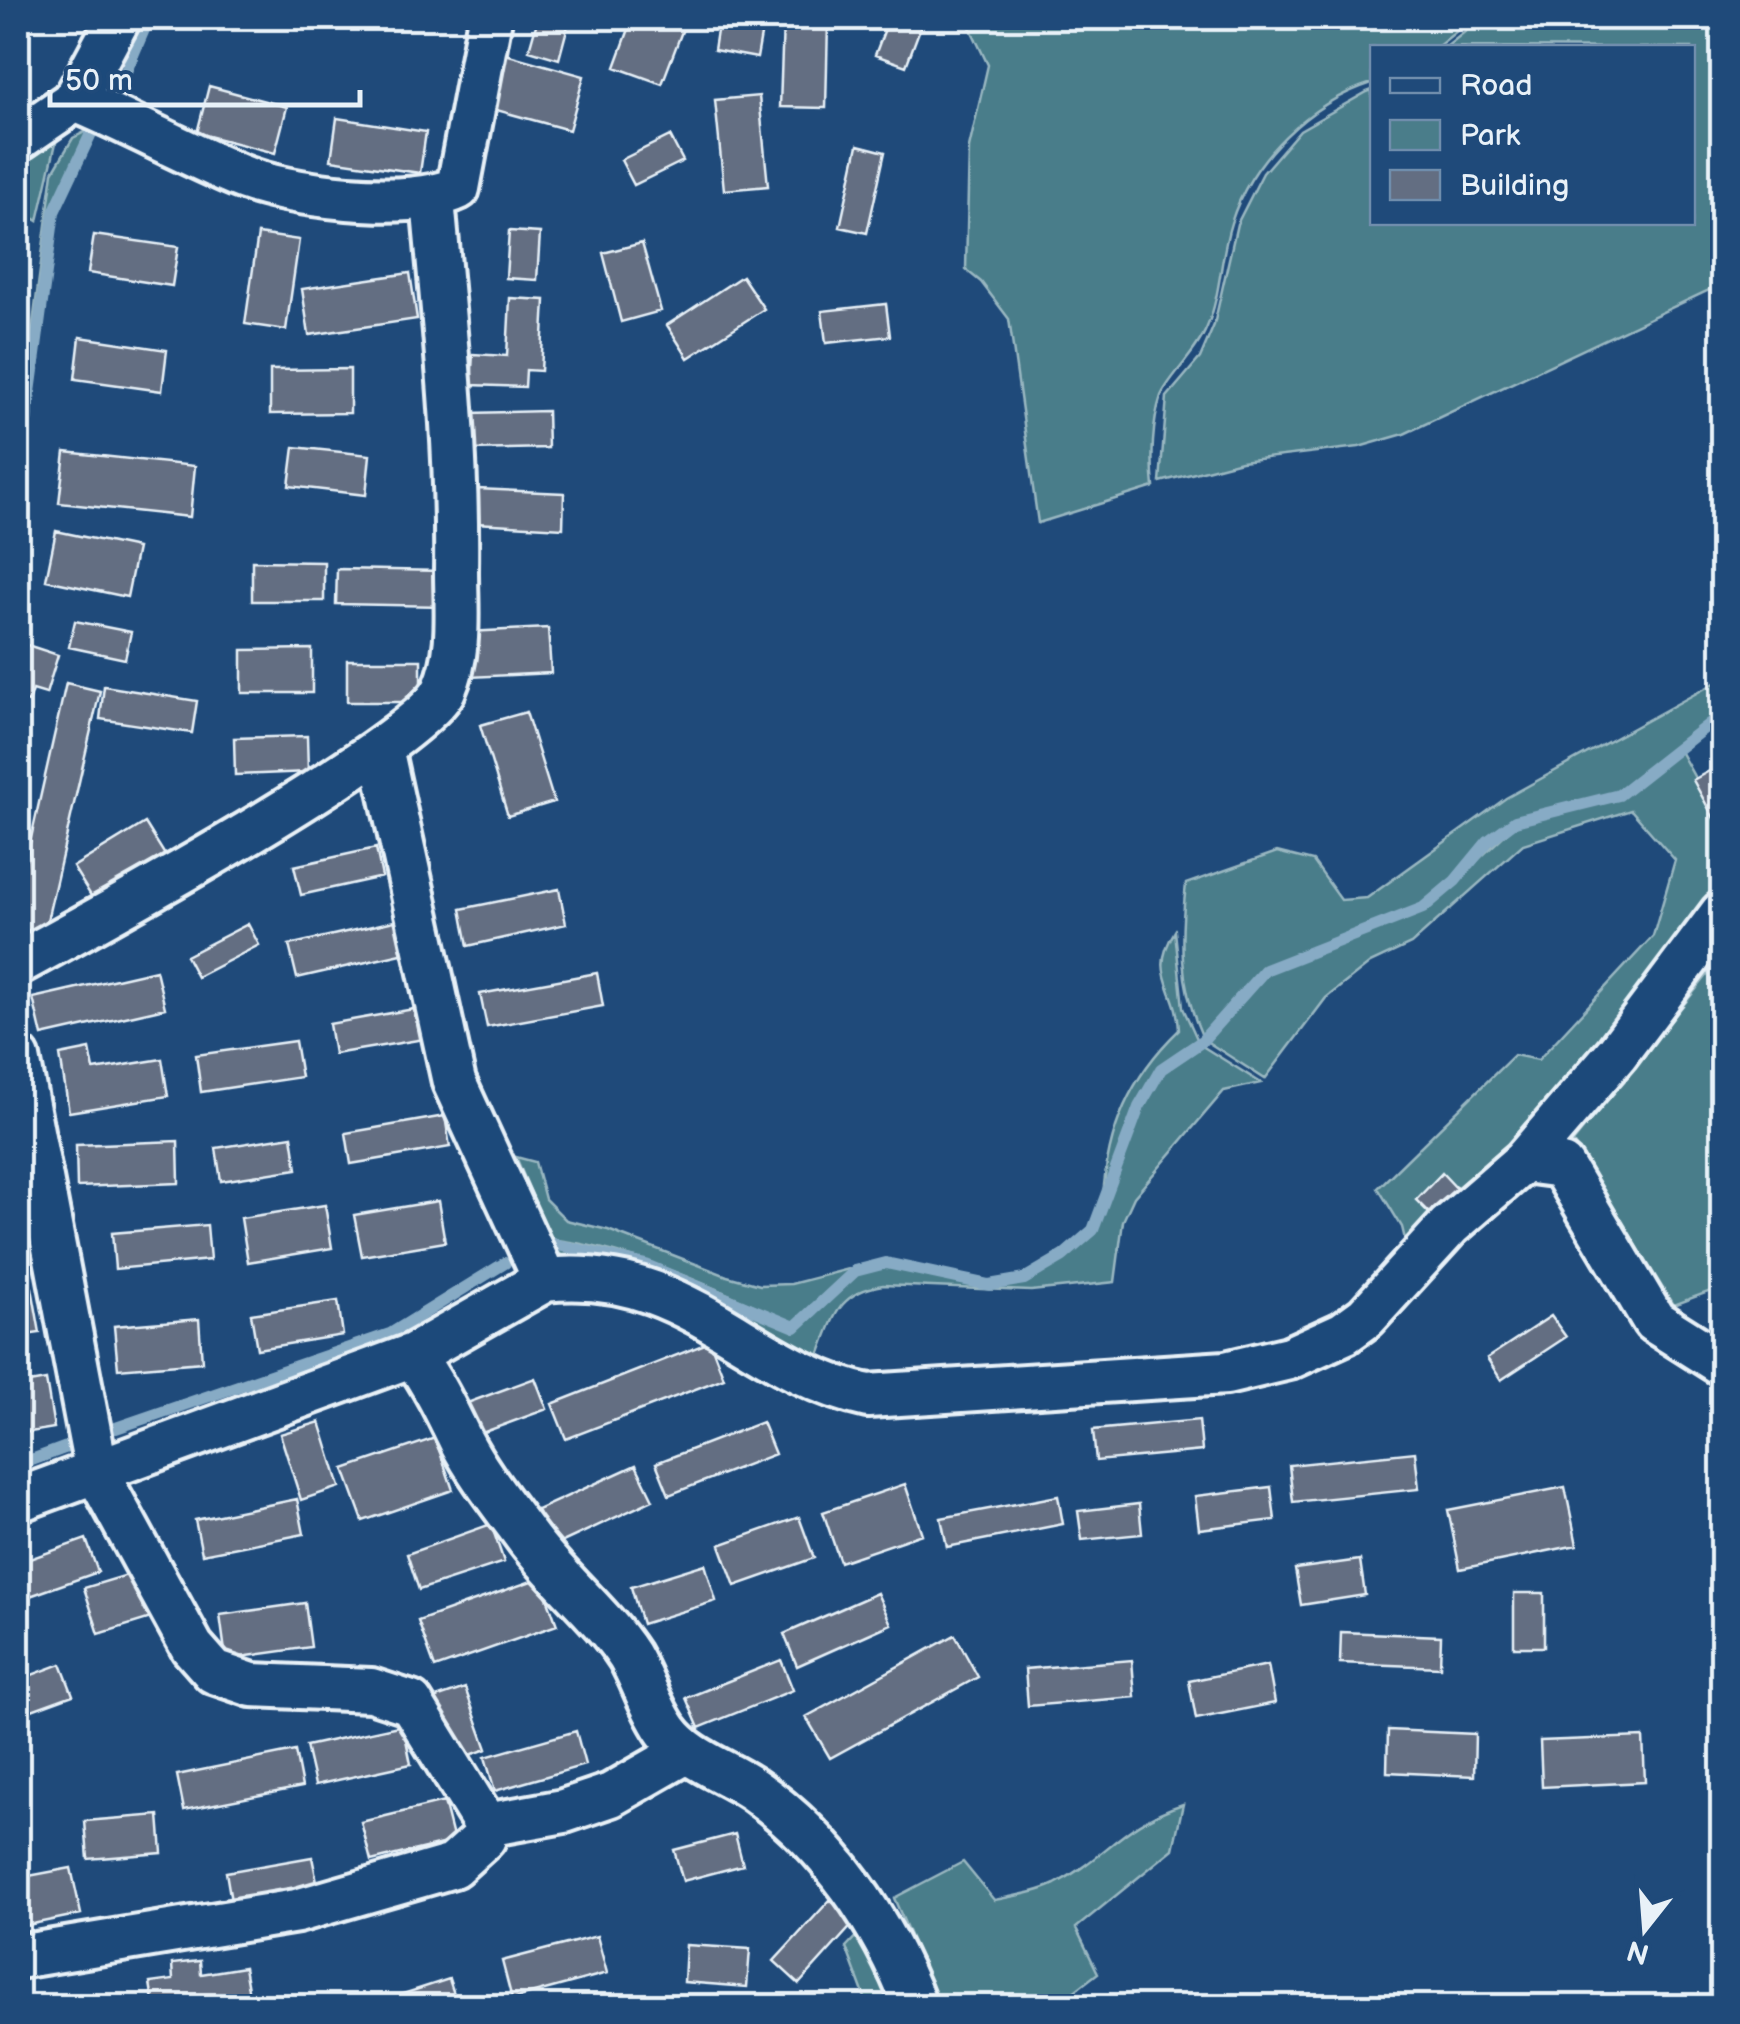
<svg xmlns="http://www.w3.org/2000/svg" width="1740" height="2024" font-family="'Balsamiq Sans',sans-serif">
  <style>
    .green { fill: #4a7d8a; stroke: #99b7c1; stroke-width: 2.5 }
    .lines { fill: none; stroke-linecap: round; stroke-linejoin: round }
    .stream { stroke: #87abc5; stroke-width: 12 }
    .building { fill: #636e82; stroke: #e8f1f8; stroke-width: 2.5 }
    .minor-casing { stroke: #e8f1f8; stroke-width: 50 }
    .minor { stroke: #1f4a7a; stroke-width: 42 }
  </style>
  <rect width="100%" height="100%" fill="#1f4a7a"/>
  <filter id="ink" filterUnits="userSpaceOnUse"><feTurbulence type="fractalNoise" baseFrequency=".01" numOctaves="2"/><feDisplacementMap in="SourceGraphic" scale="20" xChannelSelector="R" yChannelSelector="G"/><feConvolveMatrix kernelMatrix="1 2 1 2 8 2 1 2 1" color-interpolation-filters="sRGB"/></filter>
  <g filter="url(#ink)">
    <path class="green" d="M977,18H1473L1437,47L1372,48V83C1309,103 1251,159 1231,223C1220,257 1221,294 1207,327C1196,354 1168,378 1161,396C1152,423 1151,460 1154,487L1038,523L1009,319L981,282L966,270L969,148L988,65L968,23Z
      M1482,18H1722V284L1404,434L1359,447L1241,461L1160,482L1167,397L1200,358L1214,325L1237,224L1263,173L1300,130L1367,92L1372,90V222H1692V48L1446,47Z
      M89,130L51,211L18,470V437L53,172L73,138Z
      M58,134L38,221L18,208V149Z
      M1722,679V709L1618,792L1514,818L1486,839L1453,879L1421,905L1263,967L1202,1036C1179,985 1180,938 1186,884L1277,852L1313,861L1341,900L1367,898L1506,798Z
      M1680,751L1722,827V879L1608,1049L1408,1252L1402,1227L1378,1188L1514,1055L1538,1060L1653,936L1675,860L1631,810L1523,844L1411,944L1370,963L1326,998L1265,1079L1206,1041L1266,972L1425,910L1516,824L1620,797Z
      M1175,931L1183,1008L1198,1041L1158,1067L1136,1106L1103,1198C1107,1130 1130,1077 1179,1030C1178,987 1147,975 1175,931Z
      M1722,957V1287L1673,1305L1573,1142Z
      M1202,1046L1261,1083L1224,1091L1134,1197L1123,1221L1115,1282L1031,1291L883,1285C836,1293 834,1318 818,1358L569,1261L549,1245L644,1268L795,1330L856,1274L886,1267L989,1287L1025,1283L1064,1259L1095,1231L1142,1108L1163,1071Z
      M516,1157L535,1162L545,1199L566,1220L608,1230L727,1276L760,1285L791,1284L853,1268L794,1323C716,1289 636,1249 550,1239Z
      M1183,1804L1173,1849L1076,1928L1098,1973L1059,2003L940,2006L894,1898L963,1862L994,1900C1014,1896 1036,1893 1055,1884C1104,1859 1123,1823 1183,1804Z
      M865,1927L905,2006H868L846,1947Z"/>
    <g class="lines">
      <path class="stream" d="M115,97L149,18
        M18,483L54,212L95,125
        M549,1243L646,1265L795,1327L855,1271L886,1263L989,1285L1024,1279L1063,1256L1093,1230L1139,1107L1161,1069L1201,1042L1265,970L1423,908L1455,881L1488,841L1515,821L1619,795L1722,714
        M116,1428L390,1334L505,1263
        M18,1465L75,1444"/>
    </g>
    <path class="building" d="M538,18H570L559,59L529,50Z
      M633,18H687L662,84L615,67Z
      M719,18H764L757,58L714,50Z
      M889,18H924L906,66L875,55Z
      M783,21L828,22L826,108L780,107Z
      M498,52L584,76L569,130L482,106Z
      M209,86L287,107L275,153L197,133Z
      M759,96L768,186L724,190L715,100Z
      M337,118L426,132L420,173L331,160Z
      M670,136L683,161L634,185L621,160Z
      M858,145L885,152L867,233L840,227Z
      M509,231L540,233L537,280L506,278Z
      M258,234L299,240L286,330L245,324Z
      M94,235L178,247L172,286L88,273Z
      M642,243L661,311L621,322L603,253Z
      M410,273L417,319L309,335L302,289Z
      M742,276L764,309L688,358L667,325Z
      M510,298L545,300L541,371L526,370L525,387L471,385L473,354L507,356Z
      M886,304L890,336L826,343L822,311Z
      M80,337L167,350L162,391L75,379Z
      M350,369V413L270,414V370Z
      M547,411L548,448L472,450L470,413Z
      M294,447L370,455L366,495L289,486Z
      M65,452L195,466L190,517L59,503Z
      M477,489L564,493L563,528L475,523Z
      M56,531L137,548L127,597L46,580Z
      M252,561L324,562V601H252Z
      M337,569L445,571V606L336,604Z
      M75,621L131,632L125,659L69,647Z
      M548,628L551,673L470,677L468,632Z
      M18,642L58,655L46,694L33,690L29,702L18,699Z
      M312,649V693H242V650Z
      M347,660H421V702H347Z
      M66,683L100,691L43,938L18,932V896Z
      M104,686L197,701L192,733L100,719Z
      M526,712L554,802L508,816L480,725Z
      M307,736L308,772L235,775L234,738Z
      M1722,764V833L1693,780Z
      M145,823L170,863L98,907L73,867Z
      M376,848L382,877L301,895L294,866Z
      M559,889L566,924L468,946L461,909Z
      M403,919L410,952L297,978L289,945Z
      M248,924L259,945L197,977L186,956Z
      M156,970L165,1008L42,1036L33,998Z
      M597,973L603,1006L487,1027L480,994Z
      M425,1007L430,1038L334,1054L329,1024Z
      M295,1041L301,1077L201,1092L196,1055Z
      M90,1049L94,1070L162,1059L168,1096L69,1112L60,1055Z
      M445,1116L450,1147L351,1164L346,1133Z
      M292,1136L297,1169L221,1181L216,1148Z
      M178,1141L179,1183L77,1187L76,1145Z
      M1442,1173L1457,1189L1431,1215L1416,1200Z
      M438,1201L445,1242L362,1256L354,1215Z
      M325,1205L332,1248L248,1262L241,1218Z
      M207,1225L210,1260L115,1269L112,1233Z
      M32,1288L40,1333L18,1336V1290Z
      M338,1301L343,1335L257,1349L251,1314Z
      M1551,1316L1566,1337L1501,1380L1487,1358Z
      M199,1319L202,1362L118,1369L114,1326Z
      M710,1342L724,1378L566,1439L552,1404Z
      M535,1378L547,1409L471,1437L459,1406Z
      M46,1380L54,1428L18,1434V1385Z
      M1199,1420L1202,1451L1096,1461L1093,1430Z
      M320,1422L340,1487L301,1500L280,1434Z
      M762,1422L775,1454L669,1495L656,1463Z
      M435,1438L453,1490L363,1521L344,1469Z
      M1415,1452L1419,1489L1293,1502L1289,1465Z
      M636,1465L653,1500L554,1546L537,1510Z
      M905,1484L922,1534L840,1562L823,1512Z
      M1271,1487L1275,1520L1199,1529L1195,1496Z
      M1565,1487L1577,1545L1460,1569L1448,1510Z
      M1058,1496L1063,1524L947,1547L941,1518Z
      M297,1499L304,1534L202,1554L195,1520Z
      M1139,1504L1142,1534L1082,1540L1078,1511Z
      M799,1517L814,1558L735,1586L720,1545Z
      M491,1524L504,1562L419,1590L407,1554Z
      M86,1539L98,1572L27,1597L18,1563Z
      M1360,1560L1365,1595L1301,1605L1295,1569Z
      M705,1564L716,1601L642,1624L631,1587Z
      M147,1569L161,1615L99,1634L84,1588Z
      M540,1578L557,1625L435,1668L418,1621Z
      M877,1593L891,1624L797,1666L784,1634Z
      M1514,1593H1544V1647H1514Z
      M305,1603L311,1647L226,1659L220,1615Z
      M1341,1632L1441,1636L1440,1667L1340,1663Z
      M955,1635L978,1677L830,1758L806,1717Z
      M781,1660L793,1690L699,1728L686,1698Z
      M1132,1660L1135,1697L1028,1706L1025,1669Z
      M61,1664L73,1695L18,1715V1680Z
      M1268,1665L1275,1703L1196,1719L1189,1681Z
      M465,1688L487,1749L459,1759L436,1698Z
      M403,1725L411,1764L315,1785L306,1746Z
      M1388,1730L1475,1734L1474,1776L1387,1772Z
      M576,1731L585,1765L495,1791L485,1757Z
      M1643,1737L1645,1782L1542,1787L1540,1741Z
      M295,1751L302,1787L184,1810L177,1775Z
      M444,1802L454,1841L371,1861L361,1822Z
      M159,1815L162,1853L88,1859L85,1821Z
      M735,1834L743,1865L683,1881L674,1850Z
      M312,1857L319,1891L232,1907L226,1872Z
      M71,1868L81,1914L18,1927V1878Z
      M830,1900L855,1922L799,1984L774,1961Z
      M597,1936L607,1973L512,1999L502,1961Z
      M686,1945L750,1949L747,1987L684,1982Z
      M200,1961L201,1974L244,1967L251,2006H154L150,1983L173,1980L172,1964Z
      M449,1979L458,2006H366Z"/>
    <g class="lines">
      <g class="minor-casing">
        <path id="minor" d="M75,100C130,123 183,152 237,175C286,196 410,211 458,188L490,18
          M18,139L75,100L119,18
          M381,748L454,1082L545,1280
          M18,963C88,925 418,746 444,690C461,652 456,611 456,571C458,446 444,324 433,200
          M18,1058L97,1473L192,1647L214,1672L252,1685L371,1690L411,1703L486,1825L484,1838L453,1866L297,1911L18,1957
          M1524,1161L1562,1166L1654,1321L1722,1364
          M413,1355C433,1383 446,1410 461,1441C478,1474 503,1505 525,1535C556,1578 600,1612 629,1656C643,1680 651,1709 667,1731C688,1760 725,1770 754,1790C829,1842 883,1922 915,2006
          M18,1500L413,1355L545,1280C687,1264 746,1370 868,1396L1226,1373L1289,1358L1344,1333L1366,1317L1449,1226L1524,1161L1617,1053L1722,913
          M486,1825L564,1811L611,1795L686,1752"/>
      </g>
      <use href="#minor" class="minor"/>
    </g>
  </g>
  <rect width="1740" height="2024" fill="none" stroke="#1f4a7a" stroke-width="60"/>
  <rect x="30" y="30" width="1680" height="1964" fill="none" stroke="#e8f1f8" stroke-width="4" filter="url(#ink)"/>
  <rect x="1370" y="45" width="325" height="180" fill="#1f4a7a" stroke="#6f8dac" stroke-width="2.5"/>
  <rect x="1390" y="78" width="50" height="15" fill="#1f4a7a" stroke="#6f8dac" stroke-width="2.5"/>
  <text x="1460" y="95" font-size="30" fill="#e8f1f8">Road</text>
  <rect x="1390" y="120" width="50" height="30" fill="#4a7d8a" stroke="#6f8dac" stroke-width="2.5"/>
  <text x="1460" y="145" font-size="30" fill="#e8f1f8">Park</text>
  <rect x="1390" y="170" width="50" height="30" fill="#636e82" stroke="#6f8dac" stroke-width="2.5"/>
  <text x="1460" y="195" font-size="30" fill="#e8f1f8">Building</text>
  <g transform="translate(1645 1929) rotate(197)" stroke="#1f4a7a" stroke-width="8" paint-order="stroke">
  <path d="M0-8L18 38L0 25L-18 38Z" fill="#e8f1f8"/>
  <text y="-15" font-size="28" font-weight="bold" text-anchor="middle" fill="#e8f1f8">N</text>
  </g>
  <path d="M50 90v15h310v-15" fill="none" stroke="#e8f1f8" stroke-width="5"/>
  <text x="65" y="90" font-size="30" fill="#e8f1f8" stroke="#1f4a7a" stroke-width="8" paint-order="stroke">50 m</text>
</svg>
